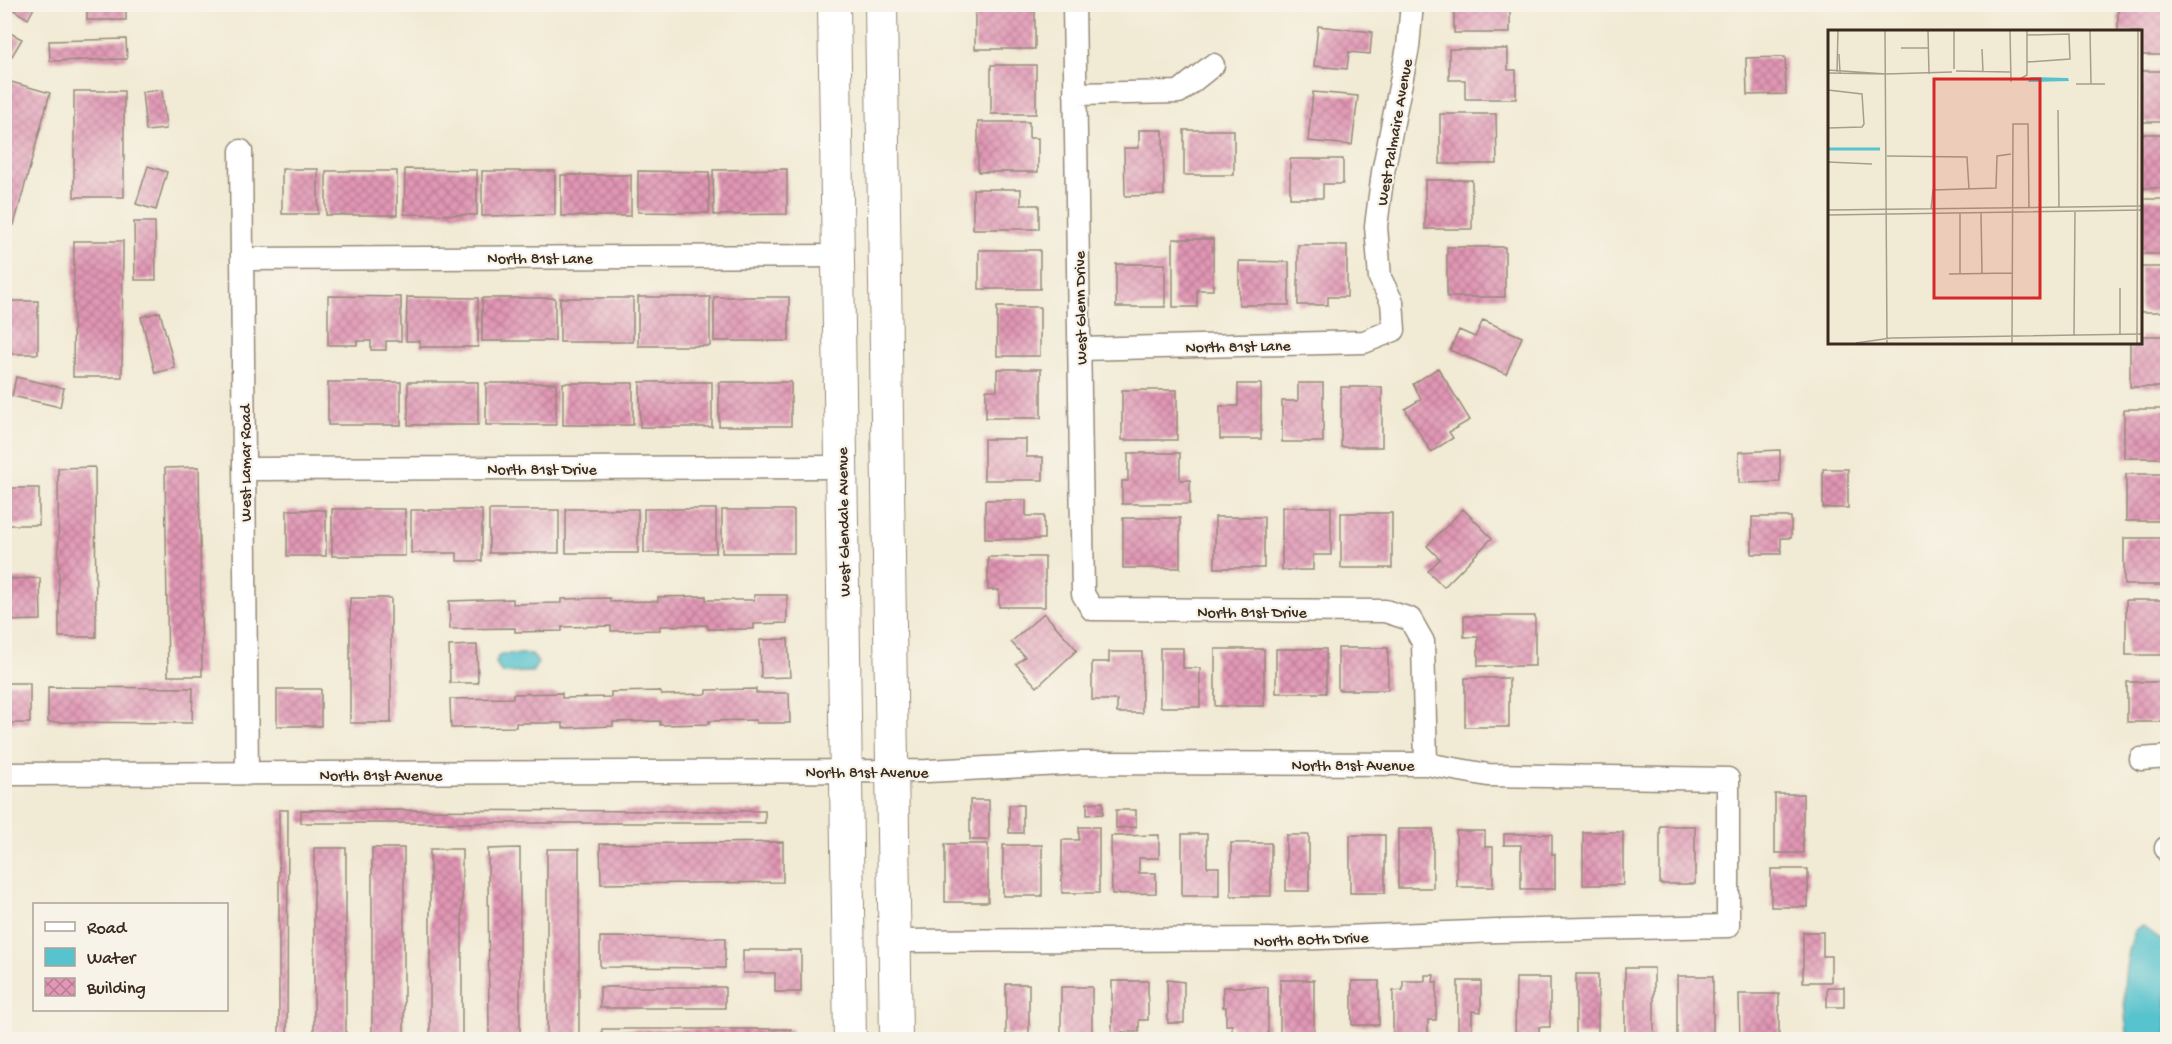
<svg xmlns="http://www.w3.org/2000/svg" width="2172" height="1044" font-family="'Gochi Hand',sans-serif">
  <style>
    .water { fill: #56c3ce; stroke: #487676; stroke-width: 1.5 }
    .building { fill: url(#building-cross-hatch) }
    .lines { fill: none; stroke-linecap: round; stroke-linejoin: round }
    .minor-casing { stroke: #968a79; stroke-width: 25 }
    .secondary-casing { stroke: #968a79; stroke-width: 34 }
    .minor { stroke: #fff; stroke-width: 22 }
    .secondary { stroke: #fff; stroke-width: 32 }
    .labels { text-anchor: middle; stroke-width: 4.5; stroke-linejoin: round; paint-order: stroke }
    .street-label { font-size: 16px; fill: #3b2a1e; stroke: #f7f3e8 }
    .inset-river { fill: none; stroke: #56c3ce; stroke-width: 3 }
    .inset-road { fill: none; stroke: #a89d8b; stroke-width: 1.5 }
    .view { fill: #d62828; fill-opacity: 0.15; stroke: #d62828; stroke-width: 3 }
    .inset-edge { fill: none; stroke: #3b2a1e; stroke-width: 3 }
  </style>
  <defs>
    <pattern id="building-cross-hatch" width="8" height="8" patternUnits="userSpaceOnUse" patternTransform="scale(1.5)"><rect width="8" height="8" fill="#e197b5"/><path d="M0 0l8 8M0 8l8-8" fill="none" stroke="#b87b93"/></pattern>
  </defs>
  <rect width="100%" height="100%" fill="#f7f3e8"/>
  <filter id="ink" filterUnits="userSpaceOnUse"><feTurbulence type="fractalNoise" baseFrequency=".0167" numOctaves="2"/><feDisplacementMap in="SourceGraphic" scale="12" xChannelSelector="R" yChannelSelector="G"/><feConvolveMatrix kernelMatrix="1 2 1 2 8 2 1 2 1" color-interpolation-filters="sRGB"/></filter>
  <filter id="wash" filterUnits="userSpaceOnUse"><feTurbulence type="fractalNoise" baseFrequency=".008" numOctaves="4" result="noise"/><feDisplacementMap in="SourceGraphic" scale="24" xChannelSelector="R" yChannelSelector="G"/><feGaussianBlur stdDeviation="1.35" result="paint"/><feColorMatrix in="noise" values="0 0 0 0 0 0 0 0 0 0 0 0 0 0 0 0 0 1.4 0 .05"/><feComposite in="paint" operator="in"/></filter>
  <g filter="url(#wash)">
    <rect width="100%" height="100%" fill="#f1ead4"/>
    <path class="water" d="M501,654H532L538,663L532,672L502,673L496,663L498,657Z
      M2143,926L2167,944V1039H2128C2122,1000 2122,968 2135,930Z"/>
    <g id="blocks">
      <path class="building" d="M4,4H36L28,19Z
        M87,4H126V20H87Z
        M975,4H1035V49H975Z
        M1454,4H1510V33H1454Z
        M2118,4H2168V55H2140V32H2118Z
        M1318,26L1372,32L1370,54L1349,52L1347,69L1314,66Z
        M4,30L22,39L12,56L4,52Z
        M126,39L127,59L50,61L49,41Z
        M1449,49H1508V70H1516V99H1465V80H1449Z
        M1785,57L1786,94L1747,95L1746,58Z
        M991,65H1036V114H991Z
        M2140,71H2168V122H2140Z
        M4,80L50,93L14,225L4,223Z
        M162,90L166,129L146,131L142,92Z
        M74,91H124V197H74Z
        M1313,92L1358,96L1352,145L1308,141Z
        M1440,114H1496L1497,164H1440Z
        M978,122H1029V138H1038V172H978Z
        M1139,130H1163L1164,195L1125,196L1124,148H1139Z
        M1184,130H1234V175H1184Z
        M2140,134H2168V188H2140Z
        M1290,159H1343V184H1323V198H1290Z
        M148,166L167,172L156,210L136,204Z
        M282,169H318V214H282Z
        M405,169L477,170V215L404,214Z
        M787,169V214L714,215L713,170Z
        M326,171H397V215H326Z
        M482,171H555V215L482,216Z
        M638,171L709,172V213L638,212Z
        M561,175H631V216H561Z
        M1425,180H1472V229H1425Z
        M973,189H1021V205H1039V229H973Z
        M2140,199H2168V254H2140Z
        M134,222H155L156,280H135Z
        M1173,239H1213V290H1197V307H1173Z
        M74,241H123L122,377H73Z
        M1298,245H1347V297H1328V305H1298Z
        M1447,247H1505V297H1447Z
        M979,250H1040V289H979Z
        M1239,261L1289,262V305H1239Z
        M1116,264H1165V307H1116Z
        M2140,267H2168V312H2140Z
        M328,296L401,297V341H386V350H371V341H357V345H328Z
        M407,297L478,298V347H420V341H406Z
        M638,297H710V346H638Z
        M714,297H789V341H714Z
        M482,298H555V341H482Z
        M560,298H633V342H560Z
        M4,301H38V354H4Z
        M997,307H1040V356H997Z
        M160,312L175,368L155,373L141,317Z
        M1483,320L1522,337L1506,374L1450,350L1459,330L1475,337Z
        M2140,336H2168V387H2130V342H2140Z
        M1438,368L1470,420L1449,432L1453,438L1431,452L1405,409L1421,399L1413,384Z
        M997,369H1041V418H986V390H997Z
        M16,377L64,388L60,407L12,396Z
        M328,382H401V425H328Z
        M408,382H478V425H408Z
        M640,382H712V427H640Z
        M719,382H791V426H719Z
        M486,383H556V425H486Z
        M563,383H633V425H563Z
        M1298,383H1323V442H1282V401H1298Z
        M1238,384H1261V439H1220V406H1238Z
        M1341,387H1382V447H1341Z
        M1122,390H1177V440H1122Z
        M2124,409H2168V458H2124Z
        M984,439H1026V457H1043V480H984Z
        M1780,450V482L1739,483V452Z
        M1128,453H1180V480H1190V504H1122V481H1128Z
        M95,467L96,637H59L58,468Z
        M199,467L202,676H168L165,468Z
        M1823,469H1848V508H1823Z
        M2126,474H2168V521H2126Z
        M4,488H39V525H4Z
        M985,500H1026V516H1044V539H985Z
        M1282,507H1331V555H1313V570H1282Z
        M332,509H405V556H332Z
        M566,509H638V553H566Z
        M644,509H716V553H644Z
        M1463,509L1492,538L1444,587L1428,571L1440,559L1427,546Z
        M287,510H326V556H287Z
        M411,510H482V561H457V553H411Z
        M489,510H559V553H489Z
        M722,510H794V553H722Z
        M1341,513H1392V568H1341Z
        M1215,517H1264V568H1215Z
        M1752,517H1791V538H1781V554H1752Z
        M1123,518H1180V568H1123Z
        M2124,538H2168V585H2124Z
        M988,557H1045V607H999V590H988Z
        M40,578L41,620L4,621V579Z
        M754,595H787V623L754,624V629H708L707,625L660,626V630L611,631V626L562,627V631L515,632V628L450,629L449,601L513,599V604L561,603V599L610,598V602L658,601V597L706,596V600H754Z
        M350,598H391V723H350Z
        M2126,600H2168V655H2126Z
        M1044,613L1077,650L1037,687L1016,664L1025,657L1011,642Z
        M1464,616H1535V666H1478V637H1464Z
        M788,639L790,677L761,678L760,640Z
        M477,645L478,683H450L449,646Z
        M1160,648H1183V668H1200V707H1160Z
        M1338,648H1388V690H1338Z
        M1215,649H1264V706H1215Z
        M1276,649H1326V693H1276Z
        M1109,652H1142V713H1117V700H1092V662H1109Z
        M1465,678H1509V727H1465Z
        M2127,682H2168V722H2127Z
        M4,683H30V723H4Z
        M48,687L193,688L192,723L48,722Z
        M277,689H321V726H277Z
        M756,689V693H789L790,723H756V720L709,721V724L660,725V721L613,722V726L563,728V723H516V727L451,728L450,699L513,698V694L562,693V698L611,697V692L660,691L662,695L707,694V690Z
        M1775,794H1803V853H1775Z
        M970,800H989V840H970Z
        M1103,802V814L1087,815V803Z
        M1009,805H1023V833H1009Z
        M279,810H288L287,1040H279Z
        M301,810L765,811V823H301Z
        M1116,810H1136V827L1116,828Z
        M1660,826H1695V884H1660Z
        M1079,827H1099V893H1062V840H1079Z
        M1398,829H1433V888H1398Z
        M1456,831H1485V847H1493V887H1457Z
        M1583,832H1623V885H1583Z
        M1182,834H1207V867H1219V896H1182Z
        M1504,834H1552V854H1555V889H1521V845H1504Z
        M1159,835V858H1139V873H1156V893L1112,894L1111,836Z
        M1286,835H1309V891H1286Z
        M1350,835H1385V893H1350Z
        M783,842V882L601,884L600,844Z
        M1231,843H1271V896H1231Z
        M945,844H988V902H945Z
        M1003,845H1042V896H1003Z
        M314,848H346V1040H314Z
        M372,848H404V1040H372Z
        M520,848V1040H489L488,849Z
        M430,849H462V1040H430Z
        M547,849H579V1038H547Z
        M1771,869H1808V907H1771Z
        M1803,932H1823V956H1831V982H1803Z
        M600,937L725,938V968L600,967Z
        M743,950H801V992H775V973H743Z
        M1625,968H1654V1040H1625Z
        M1576,974H1598V1035H1576Z
        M1425,975H1434L1433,982H1437L1436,1020H1428V1038L1393,1040V991L1403,990V981H1425Z
        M1677,976H1713V1040H1677Z
        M1516,978H1550V1027H1539V1040H1515Z
        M1167,980L1184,982V1023H1168Z
        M1280,980H1314V1033H1280Z
        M1112,981H1148V1020H1139V1032H1122V1040H1112Z
        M1352,981H1379V1025H1352Z
        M1458,981H1481V1012L1472,1011V1040H1458Z
        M1006,984H1029V1035H1006Z
        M600,987H725V1008H600Z
        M1061,987H1092V1040H1061Z
        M1223,987H1268V1035H1232V1025H1226V1007H1223Z
        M1827,987H1844V1007H1827Z
        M1739,994H1779V1040H1740Z
        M602,1029H791V1040H602Z"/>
    </g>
  </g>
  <g filter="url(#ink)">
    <use href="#blocks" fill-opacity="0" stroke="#968a79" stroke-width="1.5"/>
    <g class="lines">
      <g class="minor-casing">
        <path id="minor" d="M1074,4L1083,594L1092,609L1385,611L1410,619L1423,642L1426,764
          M1075,94L1179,92L1213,65
          M241,151L247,774
          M242,259L837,256
          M1080,349L1364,342L1394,330L1392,302L1380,278L1376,226L1383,172L1408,47L1412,4
          M244,469L841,467
          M2141,759L2168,757
          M4,774L927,771L1082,763L1426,764L1488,775L1728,779V926L1498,931L1293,939L895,941
          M2166,848L2168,852"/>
      </g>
      <g class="secondary-casing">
        <path id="secondary" d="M834,4L850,1040
          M881,4L896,1040"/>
      </g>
      <use href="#minor" class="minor"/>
      <use href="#secondary" class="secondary"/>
    </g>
  </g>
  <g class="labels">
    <g class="street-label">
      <text transform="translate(1393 132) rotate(-80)" y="6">West Palmaire Avenue</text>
      <text x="540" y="263">North 81st Lane</text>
      <text transform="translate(1079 308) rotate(-91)" y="6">West Glenn Drive</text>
      <text transform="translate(1238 345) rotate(-1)" y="6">North 81st Lane</text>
      <text transform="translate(244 463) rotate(-90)" y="6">West Lamar Road</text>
      <text x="542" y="474">North 81st Drive</text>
      <text transform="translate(842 522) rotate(-91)" y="6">West Glendale Avenue</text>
      <text x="1252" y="617">North 81st Drive</text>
      <text x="1353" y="770">North 81st Avenue</text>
      <text x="867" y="777">North 81st Avenue</text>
      <text x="381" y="780">North 81st Avenue</text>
      <text transform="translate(1311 938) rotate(-2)" y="6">North 80th Drive</text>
    </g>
  </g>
  <g transform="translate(1828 30)">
    <rect width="314" height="314" fill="#f1ead4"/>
    <path d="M203,47L240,48L241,51L200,52Z" fill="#56c3ce"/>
    <path class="inset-river" d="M0,119H52"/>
    <path class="inset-road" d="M57,1L59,313M100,1L101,44M126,1V39M182,1L183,52M262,1L263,54M199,5L241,4L242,29L199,32M73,18H100M154,19L155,42M11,24L12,43M0,40L58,44L124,42M128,41L182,42M9,42L10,1M0,43L57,44M192,49L199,45V1M248,54H277M0,60L34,64L36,94L34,97L0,98M230,80L231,178M59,126L139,127L141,159M0,132L44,134M103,179L105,160L168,158L169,126L183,124M0,180L314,176M132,183V243M153,183L154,243M0,185L314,180M121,244L184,243M292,305V258M246,306L247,181M28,313L63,308L314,304M184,313L185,94H200L201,177M309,313L310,1"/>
    <path class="view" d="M106,49H212V268H106Z"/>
    <rect width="314" height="314" class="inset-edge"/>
  </g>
  <rect width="2172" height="1044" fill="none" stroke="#f7f3e8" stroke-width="24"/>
  <rect x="33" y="903" width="195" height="108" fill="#f7f3e8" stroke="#aca397" stroke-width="1.5"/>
  <rect x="45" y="922" width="30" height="9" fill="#ffffff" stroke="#aca397" stroke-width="1.5"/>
  <text x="87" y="933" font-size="18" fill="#3b2a1e">Road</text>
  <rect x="45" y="948" width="30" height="18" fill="#56c3ce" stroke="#aca397" stroke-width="1.5"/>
  <text x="87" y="963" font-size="18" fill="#3b2a1e">Water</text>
  <rect x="45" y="978" width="30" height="18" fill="url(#building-cross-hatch)" stroke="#aca397" stroke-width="1.5"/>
  <text x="87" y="993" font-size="18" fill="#3b2a1e">Building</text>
</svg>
